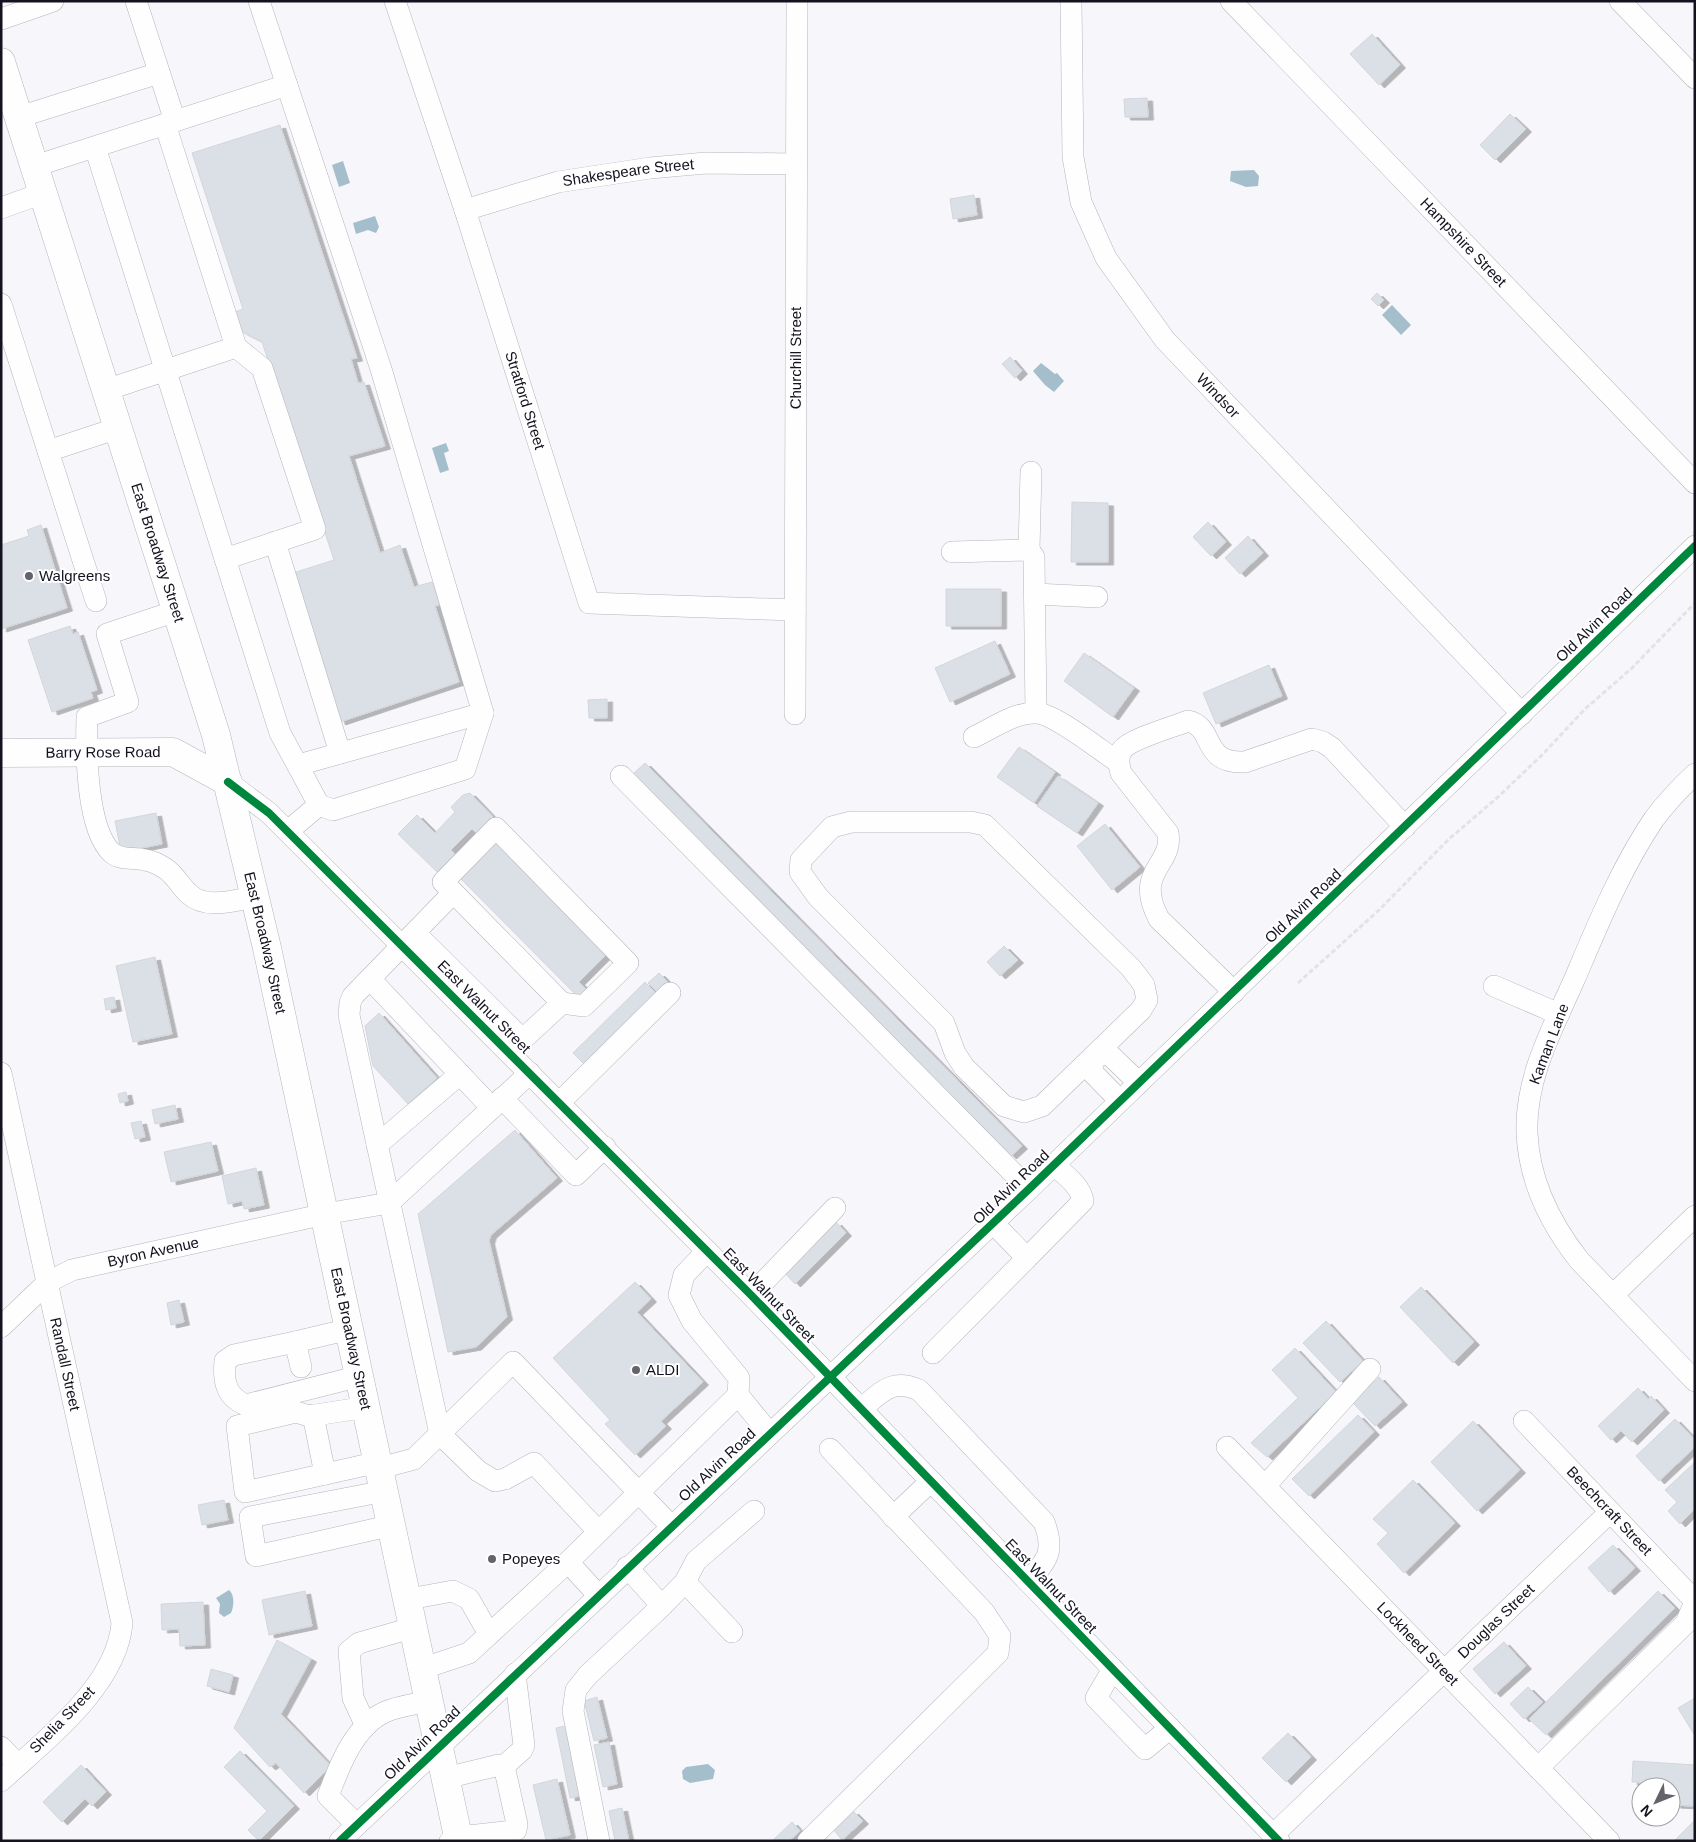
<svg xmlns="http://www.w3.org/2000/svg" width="1696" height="1842" font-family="Helvetica,sans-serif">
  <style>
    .water { fill: #a4becc }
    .building { fill: #dbdfe6; stroke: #d2d6dd; filter: url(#shadow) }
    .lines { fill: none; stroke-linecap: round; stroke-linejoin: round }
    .minor-casing { stroke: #b4b4bc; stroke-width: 22 }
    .major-casing { stroke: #b4b4bc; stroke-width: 29 }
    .path { stroke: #e3e3e6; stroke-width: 3; stroke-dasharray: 5 2.5; stroke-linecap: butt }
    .minor { stroke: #fefefe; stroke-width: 21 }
    .major { stroke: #fefefe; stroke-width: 28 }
    .cycleway-casing { stroke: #fff; stroke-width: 11 }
    .cycleway { stroke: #00873e; stroke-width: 8 }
    .poi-dot { fill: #62636b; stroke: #fff; stroke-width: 2 }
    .labels { text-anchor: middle; stroke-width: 4; stroke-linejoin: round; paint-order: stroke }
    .street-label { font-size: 15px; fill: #12131e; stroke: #fff }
    .poi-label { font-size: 15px; fill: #12131e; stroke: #fff; text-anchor: start }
  </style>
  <defs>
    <filter id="shadow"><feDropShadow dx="5.5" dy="3" stdDeviation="0" flood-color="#0004"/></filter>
  </defs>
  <rect width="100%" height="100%" fill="#f7f7fb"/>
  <path class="water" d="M343,161L350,183L339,187L332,165Z
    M1254,170L1259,176L1258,186L1246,187L1230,181L1231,171Z
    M375,216L379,227L376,233L368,230L356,234L353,223Z
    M1392,305L1411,325L1401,335L1382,315Z
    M1041,363L1055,374L1057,373L1064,381L1054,392L1045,385L1033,371Z
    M446,443L449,451L444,453L449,470L440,473L432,448Z
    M229,1590C235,1595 234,1607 231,1613L224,1617L219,1613L220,1604L216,1598Z
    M708,1764L715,1770L713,1779L690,1783L683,1779L682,1771L686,1767Z"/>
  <path class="building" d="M1372,34L1400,65L1379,85L1350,54Z
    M1147,98L1148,117H1125L1124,99Z
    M1510,114L1526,129L1495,160L1480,145Z
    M280,125L357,358L351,359L358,383L364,382L385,446L349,456L380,553L400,545L414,587L432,582L440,605L435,606L459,682L340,722L290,574L334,560L262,342L242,332L235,312L243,309L192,153Z
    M974,195L977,215L953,219L950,199Z
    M1377,293L1384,300L1378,306L1371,299Z
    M1010,357L1022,371L1015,378L1002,364Z
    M1072,502L1108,503V562H1071Z
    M1208,522L1226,542L1211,556L1193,537Z
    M41,525L67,608L1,629V545L29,536L27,530Z
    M1248,536L1263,553L1240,574L1225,558Z
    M946,589H1001V626H946Z
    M70,626L73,634L78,632L97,690L91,692L93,698L52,712L28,640Z
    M995,641L1010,674L950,702L935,668Z
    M1084,653L1134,688L1113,717L1064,681Z
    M1269,665L1282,696L1216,724L1203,693Z
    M607,699V718H589L588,700Z
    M1019,747L1055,772L1034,803L997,777Z
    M645,763L1022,1146L1011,1156L633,774Z
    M1058,776L1098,803L1077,833L1037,806Z
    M470,793L493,817L476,833L472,829L451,850L455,854L437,872L398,834L417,815L435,833L455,812L451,807L463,795Z
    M156,813L162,844L121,852L115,821Z
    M1105,824L1140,867L1112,890L1077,846Z
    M494,841L606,955L579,982L588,991L580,999L458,876Z
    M1004,946L1018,960L1000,976L987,962Z
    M155,957L172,1034L133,1042L116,966Z
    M659,973L668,982L657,992L648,983Z
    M645,982L657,994L585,1065L573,1053Z
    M114,997L116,1008L106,1010L104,999Z
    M379,1013L437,1078L408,1104L373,1066L365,1026Z
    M126,1092L128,1101L120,1103L118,1094Z
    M175,1105L178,1119L155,1124L152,1110Z
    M141,1121L145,1137L135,1139L131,1123Z
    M515,1130L557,1178L491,1235L489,1241L507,1317L476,1347L448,1352L418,1214Z
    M211,1142L218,1171L171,1182L164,1152Z
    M256,1168L264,1205L244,1209L242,1201L228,1204L222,1176Z
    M836,1222L846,1233L795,1284L785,1273Z
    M635,1282L651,1299L637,1312L703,1382L661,1421L666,1426L635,1455L605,1424L610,1420L553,1358Z
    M1421,1287L1474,1342L1453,1363L1400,1307Z
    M179,1300L184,1322L171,1325L167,1303Z
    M1326,1321L1363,1361L1340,1382L1303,1343Z
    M1295,1348L1336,1392L1267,1457L1251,1443L1298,1398L1272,1370Z
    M1379,1377L1402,1402L1375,1426L1352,1402Z
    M1638,1388L1648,1399L1651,1396L1664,1410L1632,1442L1621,1431L1611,1440L1598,1426Z
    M1358,1415L1374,1432L1309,1496L1292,1479Z
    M1675,1419L1695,1440V1447L1659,1481L1636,1456Z
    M1473,1421L1520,1470L1477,1511L1431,1462Z
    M1695,1462V1509L1680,1524L1668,1511L1677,1502L1665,1490Z
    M1413,1480L1455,1523L1404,1573L1377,1544L1388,1533L1373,1519Z
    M224,1500L228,1520L202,1525L198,1505Z
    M1613,1545L1635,1568L1609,1592L1588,1568Z
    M305,1591L312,1626L269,1635L262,1600Z
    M1658,1591L1675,1608L1546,1735L1529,1719Z
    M203,1602L205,1645L180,1646L179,1629L162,1630L161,1604Z
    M277,1640L311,1659L281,1714L331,1766L304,1793L276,1763L270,1767L234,1728Z
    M1504,1642L1526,1666L1495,1694L1473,1669Z
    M211,1669L233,1675L229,1692L207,1686Z
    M1528,1687L1543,1702L1524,1719L1510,1704Z
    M597,1697L607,1738L594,1741L584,1701Z
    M1695,1698V1736L1678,1708Z
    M570,1725L584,1795L570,1798L556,1728Z
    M1288,1733L1311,1757L1286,1782L1262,1758Z
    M609,1742L617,1784L603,1787L594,1745Z
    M240,1751L294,1806L259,1841L248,1830L267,1811L224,1767Z
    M1633,1761L1695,1765L1693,1806L1675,1805V1797H1671V1787H1641L1639,1794L1640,1782H1632Z
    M81,1765L106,1792L92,1806L85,1799L62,1822L43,1802Z
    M557,1779L570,1835L546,1840L533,1785Z
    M622,1808L629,1841H615L609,1811Z
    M853,1811L863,1821L842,1840L833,1829Z
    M1695,1820V1841H1674Z
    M792,1822L800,1831L789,1841H772Z"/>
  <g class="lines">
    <g class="minor-casing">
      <g id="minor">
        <path d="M136,1L175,121"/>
        <path d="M259,1L381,369L483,713L465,769L333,810L319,805"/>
        <path id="s1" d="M395,1L465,210L589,603L795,610"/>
        <path id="s2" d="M1071,1L1073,157L1081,202L1106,258L1165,340L1522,714"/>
        <path id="s3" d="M1231,1L1695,483"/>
        <path d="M1620,1L1695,78"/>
        <path d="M1,19L53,1"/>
        <path d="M19,117L159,73"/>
        <path d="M165,124L236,347L262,368L315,529L225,559"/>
        <path d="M95,147L280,733L319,805L288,831"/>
        <path d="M35,166L287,85"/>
        <path d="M1,208L43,193"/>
        <path id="s4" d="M465,210L558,182L650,168L706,163L796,164"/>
        <path d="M1,304L96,601"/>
        <path d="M106,390L236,347"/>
        <path d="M48,451L118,428"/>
        <path d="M275,542L340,753"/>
        <path d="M1029,550L1031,472"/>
        <path d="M952,552L1029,550L1034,557L1036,712"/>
        <path d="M1035,594L1097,597"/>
        <path d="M176,611L107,634L128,702L87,717C86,750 86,829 112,853C122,861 134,857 145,860C152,861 160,865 166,869C175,875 181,887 189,894C206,910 235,900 255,897"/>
        <path id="s5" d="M795,714L797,1"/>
        <path d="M974,737C993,728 1013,713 1035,713C1053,712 1101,751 1118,762"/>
        <path d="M298,765L483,713"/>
        <path d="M1695,774C1680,788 1666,803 1654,819C1621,868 1598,924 1575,978C1553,1028 1525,1077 1527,1133C1529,1181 1550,1223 1579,1260L1695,1381"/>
        <path d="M621,776L1029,1189"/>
        <path d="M228,782L269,813L751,1295L1279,1841"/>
        <path d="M851,822H971L985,825L1131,968L1144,985L1147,1000L1141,1010L1042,1106L1024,1112L1004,1106L964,1067L955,1053L944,1023L818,897L800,872L801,860L832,827Z"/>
        <path d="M453,893L353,996L350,1003L349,1015L440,1434L478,1471L495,1481L505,1479L534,1463L598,1531"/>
        <path d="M415,933L522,1039"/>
        <path d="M370,979L492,1108"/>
        <path d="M1494,986L1559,1014"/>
        <path d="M1234,992L1159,919C1133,870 1174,866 1168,833L1121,773C1119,765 1117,758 1122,750C1130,739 1173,727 1188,721C1216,727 1200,764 1245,762L1312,739L1323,742L1332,748L1405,827"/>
        <path d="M509,1052L562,1003L443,882L496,828L628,963L584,1006L562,1003"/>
        <path id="s6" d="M1,1073L122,1623C117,1686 45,1740 1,1781"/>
        <path d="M502,1098L576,1175L605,1147"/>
        <path d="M1120,1101L1092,1072L1093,1058L1108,1053L1139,1083"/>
        <path d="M560,1102L670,993"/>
        <path d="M377,1145L460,1074"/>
        <path d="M1027,1258L1083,1201C1081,1186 1064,1174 1054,1165"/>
        <path d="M751,1295L835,1208"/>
        <path d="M1613,1295L1695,1216"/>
        <path id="s7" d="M1,1327L48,1282L72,1270L325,1214L389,1203L530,1073"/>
        <path d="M295,1342L350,1329"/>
        <path d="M933,1353L1027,1258L993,1223"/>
        <path d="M301,1367L295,1342L234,1355L225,1361C223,1381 226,1397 246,1405L360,1376"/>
        <path d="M738,1395L770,1434"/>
        <path d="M367,1407L309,1416L296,1412L237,1426L245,1492L379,1462"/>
        <path d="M861,1409C882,1392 891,1378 919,1390L1044,1522C1055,1551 1048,1560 1028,1581"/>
        <path d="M313,1415L325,1474"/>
        <path id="s8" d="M1524,1421L1695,1601"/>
        <path id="s9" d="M1227,1447L1609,1841"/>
        <path d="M380,1468L414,1459L513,1362L671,1526"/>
        <path d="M1265,1486L1370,1369"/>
        <path d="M385,1491L250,1517L256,1556L393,1525"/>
        <path d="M893,1517L931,1481"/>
        <path d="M568,1562L598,1595"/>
        <path d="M685,1582L732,1632"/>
        <path d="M409,1599L453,1591L469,1599L489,1634"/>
        <path d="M662,1606L685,1582L696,1561L754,1511"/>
        <path d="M424,1668L469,1653L568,1562L738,1395L739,1378L692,1321L679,1295L684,1275L707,1251"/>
        <path d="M1113,1669L1096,1698L1145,1749L1170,1728"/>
        <path d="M366,1726L353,1698L349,1651L359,1643L415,1627"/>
        <path d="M1,1747L18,1765"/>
        <path d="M504,1766L522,1750L524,1745L515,1674"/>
        <path d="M1538,1768L1686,1623L1695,1602"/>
        <path d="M446,1778L499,1765L504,1766L517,1824L516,1830L513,1831L459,1837L450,1841"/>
        <path d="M357,1825L328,1796C339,1767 354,1726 385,1712C398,1706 416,1704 430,1701"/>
        <path id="s10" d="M1273,1835L1610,1512"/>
        <path d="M340,1841L1029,1189L1695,546"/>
        <path d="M599,1841L573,1711L576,1690L588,1675L662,1606L627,1567"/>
        <path d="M808,1841L998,1653L1000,1636L984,1612L830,1449"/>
      </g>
    </g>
    <g class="major-casing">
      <g id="major">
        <path id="s11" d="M1,62L216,735L267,948L459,1841"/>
        <path id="s12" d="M1,753L173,752L228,782"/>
      </g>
    </g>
    <path class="path" d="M1298,983L1378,911L1449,839L1498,797L1543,754L1585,709L1632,668L1695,603"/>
    <use href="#minor" class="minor"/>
    <use href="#major" class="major"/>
    <g class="cycleway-casing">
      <path id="cycleway" d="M228,782L269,813L751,1295L1279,1841
        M340,1841L1029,1189L1695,546"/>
    </g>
    <use href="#cycleway" class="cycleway"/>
  </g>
  <g class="poi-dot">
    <circle cx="29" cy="576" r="5"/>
    <circle cx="636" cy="1370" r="5"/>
    <circle cx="492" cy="1559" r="5"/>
  </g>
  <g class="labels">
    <g class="street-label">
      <text dy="5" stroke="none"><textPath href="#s4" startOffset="168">Shakespeare Street</textPath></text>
      <text dy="5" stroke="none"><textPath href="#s3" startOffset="335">Hampshire Street</textPath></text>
      <text dy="5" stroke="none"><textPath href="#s5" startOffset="356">Churchill Street</textPath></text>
      <text dy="5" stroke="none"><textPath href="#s2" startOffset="441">Windsor</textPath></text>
      <text dy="5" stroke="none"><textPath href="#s1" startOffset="420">Stratford Street</textPath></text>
      <text dy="5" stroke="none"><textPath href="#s11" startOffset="515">East Broadway Street</textPath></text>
      <text transform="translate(1594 625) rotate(-44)" y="5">Old Alvin Road</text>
      <text dy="5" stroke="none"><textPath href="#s12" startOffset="102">Barry Rose Road</textPath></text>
      <text transform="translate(1303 906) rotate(-44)" y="5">Old Alvin Road</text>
      <text dy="5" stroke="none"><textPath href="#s11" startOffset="920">East Broadway Street</textPath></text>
      <text transform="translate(484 1007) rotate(45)" y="5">East Walnut Street</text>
      <text transform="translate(1549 1044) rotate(-69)" y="5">Kaman Lane</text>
      <text transform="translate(1011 1187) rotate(-44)" y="5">Old Alvin Road</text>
      <text dy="5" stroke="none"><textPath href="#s7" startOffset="175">Byron Avenue</textPath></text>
      <text transform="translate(769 1295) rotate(46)" y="5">East Walnut Street</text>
      <text dy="5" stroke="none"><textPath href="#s11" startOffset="1325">East Broadway Street</textPath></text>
      <text dy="5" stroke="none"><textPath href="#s6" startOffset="298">Randall Street</textPath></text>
      <text transform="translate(717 1465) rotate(-43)" y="5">Old Alvin Road</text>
      <text dy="5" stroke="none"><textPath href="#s8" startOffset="124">Beechcraft Street</textPath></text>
      <text transform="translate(1051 1586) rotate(46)" y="5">East Walnut Street</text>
      <text dy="5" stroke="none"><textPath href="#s10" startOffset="309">Douglas Street</textPath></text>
      <text dy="5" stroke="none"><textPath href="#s9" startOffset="274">Lockheed Street</textPath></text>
      <text transform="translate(62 1720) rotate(-46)" y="5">Shelia Street</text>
      <text transform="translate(422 1743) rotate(-44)" y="5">Old Alvin Road</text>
    </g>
    <g class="poi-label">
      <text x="39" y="581">Walgreens</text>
      <text x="646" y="1375">ALDI</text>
      <text x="502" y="1564">Popeyes</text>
    </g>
  </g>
  <rect width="1696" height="1842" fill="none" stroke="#12131e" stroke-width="5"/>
  <g transform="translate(1656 1802) rotate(227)"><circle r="24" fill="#ffffff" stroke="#a0a1a5"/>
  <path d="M0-4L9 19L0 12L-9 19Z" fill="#62636b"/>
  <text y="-8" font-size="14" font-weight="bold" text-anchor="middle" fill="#12131e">N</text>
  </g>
</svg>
